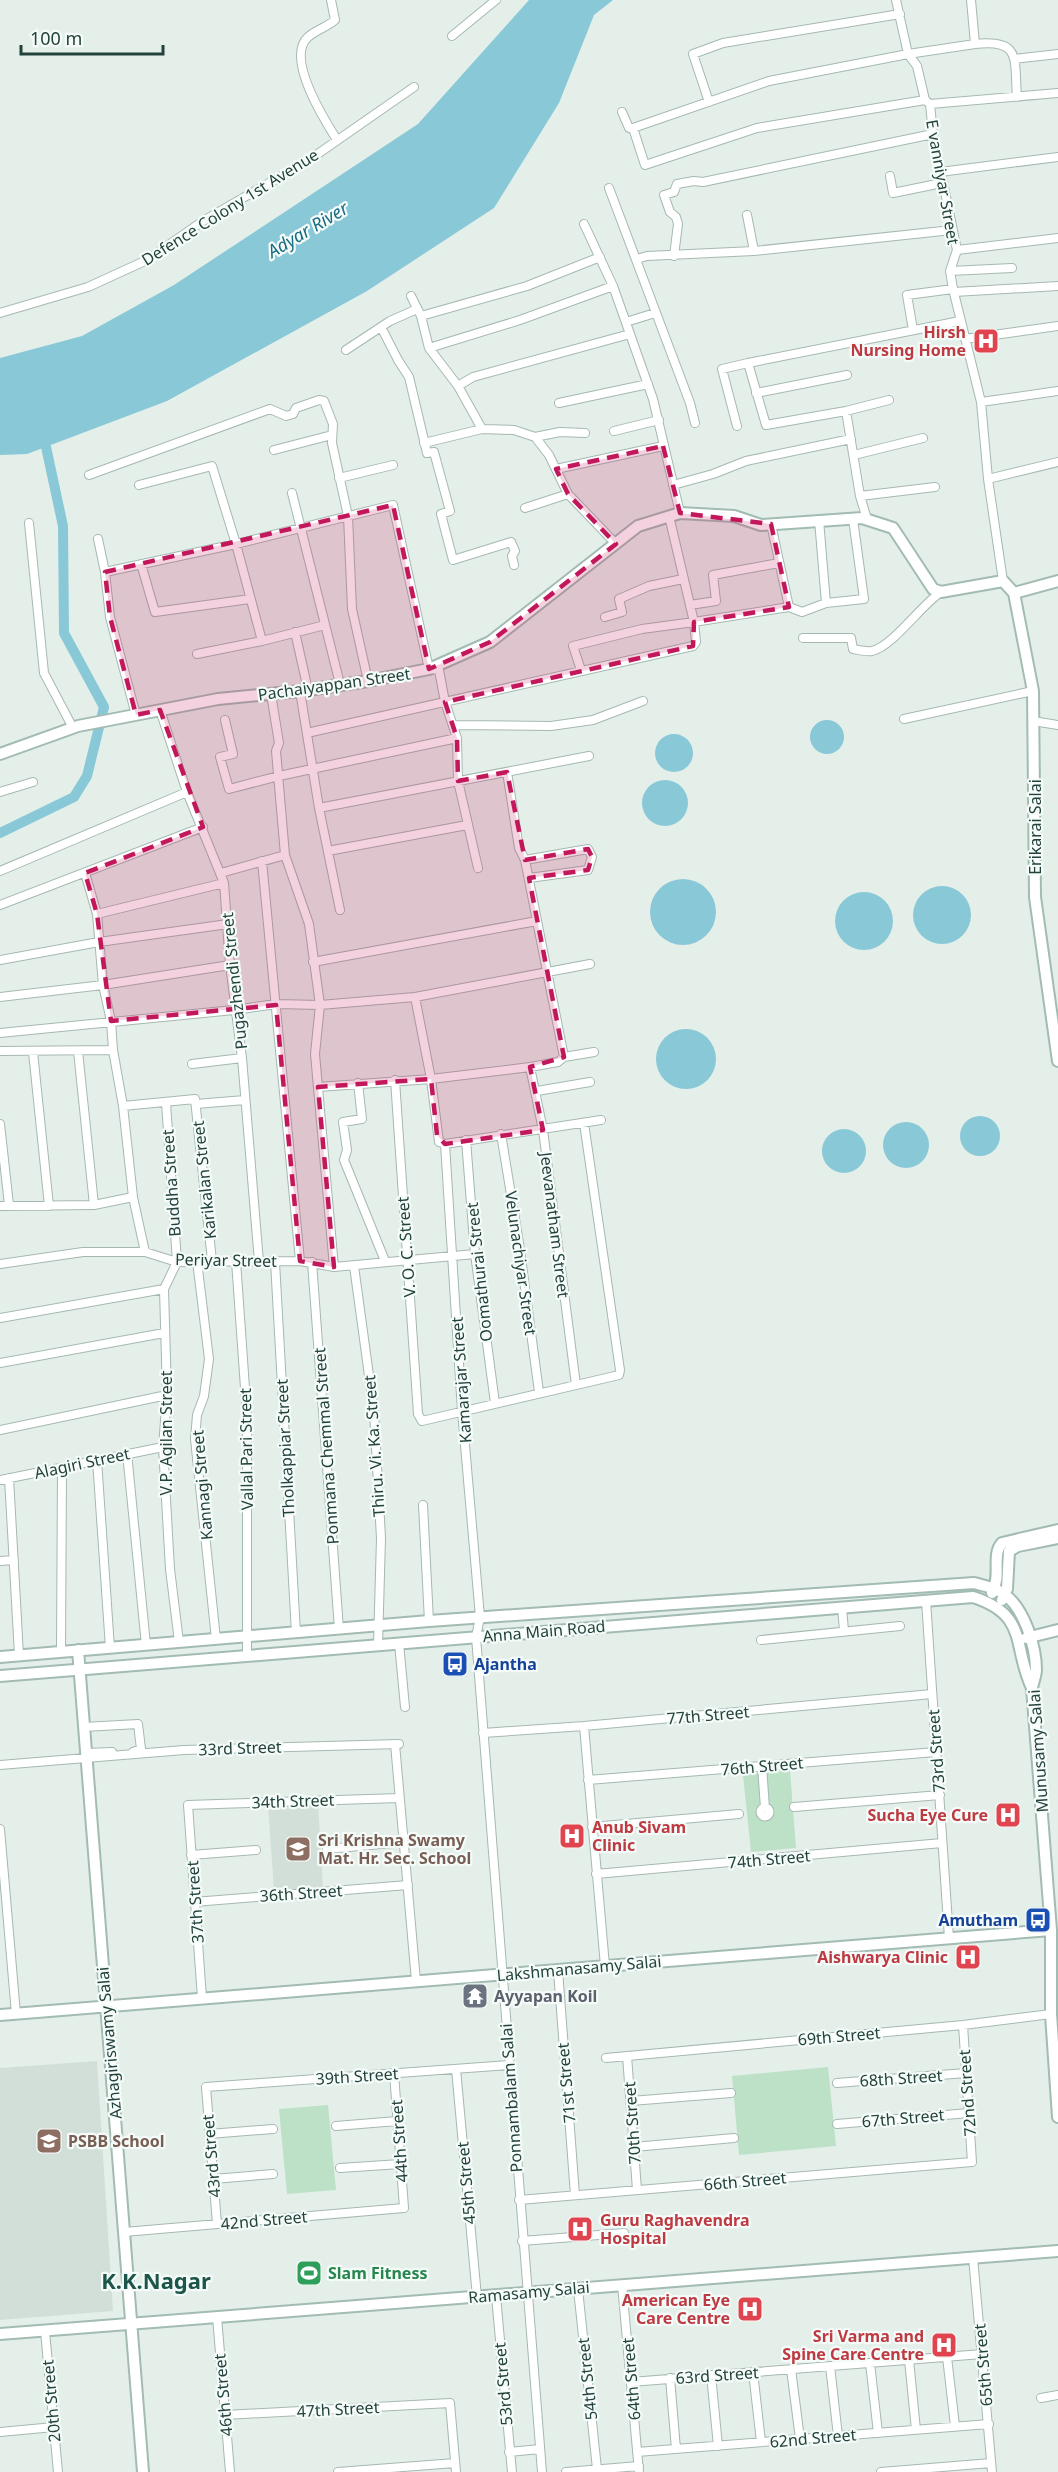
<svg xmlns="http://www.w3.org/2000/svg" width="1058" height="2472" font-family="'Noto Sans',sans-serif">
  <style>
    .built { fill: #d2dfd9 }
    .green { fill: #bce1c7 }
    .water { fill: #89c8d7 }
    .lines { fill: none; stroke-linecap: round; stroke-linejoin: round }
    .canal { stroke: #89c8d7; stroke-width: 10 }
    .street-casing { stroke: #a6b8b2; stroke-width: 10 }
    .secondary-casing { stroke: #a2bbb3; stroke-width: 14 }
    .street { stroke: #fff; stroke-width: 8 }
    .secondary { stroke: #fff; stroke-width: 10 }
    .marked { fill: #c2185b; fill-opacity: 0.2; stroke: #c2185b; stroke-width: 4.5; stroke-dasharray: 12 8; stroke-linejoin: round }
    .labels { text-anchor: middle; stroke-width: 4.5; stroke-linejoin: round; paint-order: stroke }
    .street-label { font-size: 16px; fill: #22423b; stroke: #f5fbf8 }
    .health-label { font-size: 16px; font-weight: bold; fill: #be3a42; stroke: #f5fbf8; text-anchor: end }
    .transit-label { font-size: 16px; font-weight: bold; fill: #164399; stroke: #f5fbf8; text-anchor: start }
    .education-label { font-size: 16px; font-weight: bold; fill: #785e54; stroke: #f5fbf8; text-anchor: start }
    .worship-label { font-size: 16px; font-weight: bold; fill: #5b616d; stroke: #f5fbf8; text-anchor: start }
    .leisure-label { font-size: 16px; font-weight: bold; fill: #27864d; stroke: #f5fbf8; text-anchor: start }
    .water-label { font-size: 18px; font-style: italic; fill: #176d83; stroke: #f5fbf8 }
    .district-label { font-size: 22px; font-weight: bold; fill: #1c564a; stroke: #f5fbf8 }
  </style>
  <rect width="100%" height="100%" fill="#e4efea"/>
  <path class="built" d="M318,1802L323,1888L274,1891L268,1805Z
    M97,2061L113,2311L0,2320V2068Z"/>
  <path class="green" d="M790,1770L796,1848L751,1852L743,1775Z
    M828,2067L836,2146L739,2155L732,2076Z
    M328,2105L336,2190L287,2194L279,2109Z"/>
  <path class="water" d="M529,0H613L594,15L559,103L494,208L367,291L167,401L27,454L0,455V358L82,336L174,285L418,124Z
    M810 737a17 17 0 1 1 34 0a17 17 0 1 1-34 0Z
    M655 753a19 19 0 1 1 38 0a19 19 0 1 1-38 0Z
    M642 803a23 23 0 1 1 46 0a23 23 0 1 1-46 0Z
    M650 912a33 33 0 1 1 66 0a33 33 0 1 1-66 0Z
    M913 915a29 29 0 1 1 58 0a29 29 0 1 1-58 0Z
    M835 921a29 29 0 1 1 58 0a29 29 0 1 1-58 0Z
    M656 1059a30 30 0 1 1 60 0a30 30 0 1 1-60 0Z
    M960 1136a20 20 0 1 1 40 0a20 20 0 1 1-40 0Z
    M883 1145a23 23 0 1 1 46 0a23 23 0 1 1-46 0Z
    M822 1151a22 22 0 1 1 44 0a22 22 0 1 1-44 0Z"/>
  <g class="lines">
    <path class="canal" d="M0,833L74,797L87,776L104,707L64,633L63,526L43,433"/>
    <g class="street-casing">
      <path id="street" d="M331,0L335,20C327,27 316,30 308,37C285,58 325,121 337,140
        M896,0L908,54L917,66L925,100L930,104L933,134L957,250L950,271L953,289L981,402L988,479L1003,581
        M452,36L496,0
        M975,44C1022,39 1014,59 1017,97
        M1014,59L1058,54
        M709,102L693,54L723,43L900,14
        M930,104L1058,93
        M622,112L629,128H633L769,81L908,54L975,44L971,0
        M633,128L645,165L757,128L925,100
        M940,172L1058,157
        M890,176L893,193L942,183
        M609,188L690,403L695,423
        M747,215L754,251
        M584,224L613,286L653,399L680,513
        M957,250L1058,238
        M674,256L678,224L676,217L670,212L664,195L674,192L677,184L694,181L703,182L933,134
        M637,259L647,256L754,251L952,230
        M950,271L1012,268
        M954,292L1058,286
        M411,296L421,316L429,348L458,386L482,429L514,430L535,437L549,455L568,494L616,544
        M0,313L88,287L147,260L203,221L309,160L414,87
        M421,316L527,286L600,257
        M626,322L655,313
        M381,327L398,360L409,377L427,453L434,452L450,511L441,514L453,560L511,542L515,551L512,556L514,565
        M913,330L907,295L953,289
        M965,339L1058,326
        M429,348L520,320L613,286
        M346,350L390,321L417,309
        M748,363L960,321
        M458,386L473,377L630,334
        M756,393L847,375
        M981,402L1058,391
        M559,403L648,384
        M846,411L860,496L867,519
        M737,426L722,369L748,363L766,425L846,411L889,400
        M614,431L659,420
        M535,437L560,432L585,433
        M424,443L482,429
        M274,450L332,435
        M854,455L923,438
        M556,469L663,446
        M89,475L270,409L286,416L293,414L296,408L319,400L324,401L333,424L332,443L348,516L352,609L368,681
        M339,478L393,465
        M988,479L1058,462
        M139,485L212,466L236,544L262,641
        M673,485L713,474L746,461L851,439
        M292,493L340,684
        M860,496L935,487
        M525,508L568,494
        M669,516L694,622L789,607L771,524
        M819,520L826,603
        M29,523L44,673L73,728
        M98,539L105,572L110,617L136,715
        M141,564L155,612L250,599
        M105,572L236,544L393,505L429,669L439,670L445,702L457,738L458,781L478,868
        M690,605L716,601L713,575L779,563
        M789,607L802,612L826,603L864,599L853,519
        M605,617L622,612L619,599L649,586L683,579
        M295,632L308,690
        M803,638H851L853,649C859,650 867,652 872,651C893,646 921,605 941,592
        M197,654L262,641L325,625
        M300,691L319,808L340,910
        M271,694L279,743L276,751L285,855L309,924L320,1005L315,1054L334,1267
        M160,710L187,792L224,883L230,965L242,1058L259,1262
        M904,719L1033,691
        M225,720L233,754L220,757L229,789L279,776L457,738
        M1033,721L1058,725
        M454,725L551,726L593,720L643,701
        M307,733L693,646L696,642L694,622L642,629L573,646L581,670
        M507,772L519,848L525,860L564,1057
        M0,792L33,782
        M319,808L589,756
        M328,851L467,825
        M525,860L588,849L592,857L588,870L529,878
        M262,861L300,1261
        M0,871L187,792
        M85,873L97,914L103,985L111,1021L113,1050L123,1106L133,1197L145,1252
        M221,873L285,855
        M0,905L203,827
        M97,914L224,883
        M0,960L99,942L228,924
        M313,962L537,921
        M0,997L103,985L230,965
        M415,997L431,1079L439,1142L445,1144L601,1120
        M0,1033L234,1010L276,1004L320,1005L415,997L590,964
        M0,1051L113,1050
        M78,1051L94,1205
        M33,1052L49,1206
        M192,1064L242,1058
        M530,1067L543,1130L576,1385
        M395,1080L418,1414L422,1421L619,1375L620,1370L584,1123
        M358,1083L362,1119L343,1122L347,1150L344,1160L385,1261
        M318,1087L431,1079L530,1067L558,1062L564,1057L594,1052
        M537,1091L590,1082
        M166,1103L177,1262L164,1289L167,1395L163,1447L170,1569L179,1642
        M196,1104L245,1100
        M123,1106L195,1099L212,1261
        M0,1124L9,1205
        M501,1134L519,1243L539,1392
        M466,1140L475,1254L495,1403
        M445,1144L462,1411L480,1617L476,1637L542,2472
        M0,1206L94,1205L133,1197
        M197,1261L209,1359L204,1396L197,1415L195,1439L216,1639
        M236,1261L247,1416V1655
        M275,1262L296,1633
        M312,1262L339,1629
        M0,1264L83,1252H145L177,1262L300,1261L334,1267L475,1254
        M354,1266L374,1412L381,1538L378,1645
        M0,1318L164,1289
        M0,1363L164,1333
        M0,1430L167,1395
        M127,1453L146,1645
        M97,1460L110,1648
        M9,1478L19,1655
        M0,1480L163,1447
        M423,1505L429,1621
        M0,1561L14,1560
        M926,1601L949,1938
        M842,1607L844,1631
        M761,1640L900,1626
        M399,1643L405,1707
        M61,1652L62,1467
        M584,1726L605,1966
        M84,1727L138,1724L141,1749L133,1752
        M483,1733L584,1726L932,1694
        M395,1744L416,1981
        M86,1753L112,1752
        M0,1765L184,1750L399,1744
        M762,1766L765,1808
        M588,1780L936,1752
        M794,1807L940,1795
        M760.5 1812a4.5 4.5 0 1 1 9 0a4.5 4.5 0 1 1-9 0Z
        M592,1827L739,1814
        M0,1829L16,2014
        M327,1849L403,1842
        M191,1855L256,1850
        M596,1874L942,1843
        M194,1902L408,1885
        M558,1970L575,2195
        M202,1998L188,1805L399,1798
        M627,2056L637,2190
        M606,2058L963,2025L1051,2014
        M456,2069L477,2297
        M837,2083L966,2073
        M631,2101L731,2093
        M837,2124L969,2113
        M336,2126L397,2121
        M209,2134L273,2129
        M634,2147L734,2138
        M340,2168L400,2164
        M213,2179L273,2174
        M519,2200L972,2162L963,2025
        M217,2224L206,2087L509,2065
        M124,2232L404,2208L394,2073
        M522,2241L624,2233
        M973,2257L992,2472
        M622,2285L639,2472
        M578,2289L597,2469
        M496,2296L512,2472
        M217,2317L230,2472
        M45,2331L58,2472
        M947,2357L955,2426
        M909,2360L916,2430
        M870,2363L878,2433
        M830,2366L838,2436
        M791,2369L800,2439
        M753,2372L761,2442
        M711,2375L718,2446
        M670,2378L676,2449
        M631,2382L982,2354
        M1041,2398L1058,2395
        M225,2415L450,2403L456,2472
        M0,2432L54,2427
        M509,2452L540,2449
        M637,2452L989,2424
        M338,2472L455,2463
        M566,2472L639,2466
        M881,2472L991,2463"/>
    </g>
    <g class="secondary-casing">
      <path id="secondary" d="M1014,593L1033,691L1035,897L1058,1061
        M1014,593L1058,581
        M0,754L78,726L218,699L300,691L368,681L429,669L490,642L638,526L680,513L734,516L761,525L862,518L893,528L933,589L941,592L1003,581L1014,593
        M992,1593C1002,1575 991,1555 1002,1543L1058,1530
        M1002,1600L1007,1589L1009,1551L1018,1546L1058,1538
        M1026,1638L1058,1630
        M78,1650L143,2472
        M0,1657L429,1621L974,1583C984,1586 995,1587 1004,1594C1024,1608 1036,1646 1036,1670C1036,1675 1033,1682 1032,1688L1051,1930V2014L1058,2117
        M0,1676L973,1597C1029,1615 1012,1646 1032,1688
        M0,2015L1051,1930
        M0,2334L1058,2251"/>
    </g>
    <use href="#street" class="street"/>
    <use href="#secondary" class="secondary"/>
  </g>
  <path class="marked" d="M663,446L680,513L771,524L789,607L694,622L693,646L445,702L457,738L458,781L507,772L525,860L588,849L592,857L588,870L529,878L564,1057L530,1067L543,1130L445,1144L437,1135L431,1079L318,1087L334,1267L300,1261L276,1005L111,1021L97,914L85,873L203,827L160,710L136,715L110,617L105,572L393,505L429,669L490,642L616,544L568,494L556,469Z"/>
  <defs>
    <g id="hospital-square" transform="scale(1.35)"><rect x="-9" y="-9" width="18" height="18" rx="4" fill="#e0444e" stroke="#f5fbf8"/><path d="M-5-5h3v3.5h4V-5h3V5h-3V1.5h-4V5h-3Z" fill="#fff"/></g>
    <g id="bus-square" transform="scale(1.35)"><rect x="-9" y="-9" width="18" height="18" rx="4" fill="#1a4fb4" stroke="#f5fbf8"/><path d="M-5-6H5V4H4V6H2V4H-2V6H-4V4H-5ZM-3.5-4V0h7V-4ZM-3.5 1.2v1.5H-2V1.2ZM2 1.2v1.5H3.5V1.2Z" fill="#fff"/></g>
    <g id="school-square" transform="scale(1.35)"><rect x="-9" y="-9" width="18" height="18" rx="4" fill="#8d6e63" stroke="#f5fbf8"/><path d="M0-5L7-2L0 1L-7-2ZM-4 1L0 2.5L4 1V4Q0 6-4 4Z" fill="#fff"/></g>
    <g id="temple-square" transform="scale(1.35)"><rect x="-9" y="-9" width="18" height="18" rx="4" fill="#6b7280" stroke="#f5fbf8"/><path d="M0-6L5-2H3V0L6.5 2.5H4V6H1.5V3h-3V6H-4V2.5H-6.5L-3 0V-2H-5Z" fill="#fff"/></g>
    <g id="stadium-square" transform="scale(1.35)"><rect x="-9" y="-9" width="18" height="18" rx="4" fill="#2e9e5b" stroke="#f5fbf8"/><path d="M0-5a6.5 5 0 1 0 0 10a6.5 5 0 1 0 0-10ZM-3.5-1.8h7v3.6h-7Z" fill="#fff"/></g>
  </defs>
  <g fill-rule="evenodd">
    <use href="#hospital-square" x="986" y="341"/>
    <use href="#bus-square" x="455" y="1664"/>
    <use href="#hospital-square" x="1008" y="1815"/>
    <use href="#hospital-square" x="572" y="1836"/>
    <use href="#school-square" x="298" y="1849"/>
    <use href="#bus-square" x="1038" y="1920"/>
    <use href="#hospital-square" x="968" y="1957"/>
    <use href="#temple-square" x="475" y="1996"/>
    <use href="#school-square" x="49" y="2141"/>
    <use href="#hospital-square" x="580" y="2229"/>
    <use href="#stadium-square" x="309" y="2273"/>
    <use href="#hospital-square" x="750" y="2309"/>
    <use href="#hospital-square" x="944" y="2345"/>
  </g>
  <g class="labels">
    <g class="street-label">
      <text transform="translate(943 182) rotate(80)" y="6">E vanniyar Street</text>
      <text transform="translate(230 207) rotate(-32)" y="6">Defence Colony 1st Avenue</text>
      <text transform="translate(334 684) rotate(-8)" y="6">Pachaiyappan Street</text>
      <text transform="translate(1035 827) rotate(-90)" y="6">Erikarai Salai</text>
      <text transform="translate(234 981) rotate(-96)" y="6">Pugazhendi Street</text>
      <text transform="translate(204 1180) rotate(-96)" y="6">Karikalan Street</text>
      <text transform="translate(171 1183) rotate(-94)" y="6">Buddha Street</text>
      <text transform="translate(555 1225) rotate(83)" y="6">Jeevanatham Street</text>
      <text transform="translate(406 1247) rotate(-94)" y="6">V. O. C. Street</text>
      <text transform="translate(226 1260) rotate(1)" y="6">Periyar Street</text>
      <text transform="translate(521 1263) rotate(82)" y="6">Velunachiyar Street</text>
      <text transform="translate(479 1272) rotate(-96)" y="6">Oomathurai Street</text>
      <text transform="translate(461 1380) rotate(-94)" y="6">Kamarajar Street</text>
      <text transform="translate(166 1433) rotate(-90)" y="6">V.P. Agilan Street</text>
      <text transform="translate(326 1446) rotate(-94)" y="6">Ponmana Chemmal Street</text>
      <text transform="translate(374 1446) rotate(-94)" y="6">Thiru. Vi. Ka. Street</text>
      <text transform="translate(285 1448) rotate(-93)" y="6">Tholkappiar Street</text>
      <text transform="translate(246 1449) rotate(-91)" y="6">Vallal Pari Street</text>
      <text transform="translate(82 1463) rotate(-12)" y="6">Alagiri Street</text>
      <text transform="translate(202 1485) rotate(-95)" y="6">Kannagi Street</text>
      <text transform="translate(544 1631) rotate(-5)" y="6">Anna Main Road</text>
      <text transform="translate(708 1715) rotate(-5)" y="6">77th Street</text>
      <text transform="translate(240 1748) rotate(-2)" y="6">33rd Street</text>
      <text transform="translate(936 1751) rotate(-94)" y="6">73rd Street</text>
      <text transform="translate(1038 1751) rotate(-94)" y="6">Munusamy Salai</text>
      <text transform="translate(762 1766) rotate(-5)" y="6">76th Street</text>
      <text transform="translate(293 1801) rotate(-2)" y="6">34th Street</text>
      <text transform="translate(769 1859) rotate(-5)" y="6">74th Street</text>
      <text transform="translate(301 1893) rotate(-4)" y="6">36th Street</text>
      <text transform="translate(195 1902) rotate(-94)" y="6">37th Street</text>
      <text transform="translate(579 1968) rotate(-5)" y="6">Lakshmanasamy Salai</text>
      <text transform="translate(839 2036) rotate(-5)" y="6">69th Street</text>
      <text transform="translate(109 2043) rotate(-95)" y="6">Azhagiriswamy Salai</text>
      <text transform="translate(357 2076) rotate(-4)" y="6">39th Street</text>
      <text transform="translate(901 2078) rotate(-4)" y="6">68th Street</text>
      <text transform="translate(566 2083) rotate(-95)" y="6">71st Street</text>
      <text transform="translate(967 2093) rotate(-94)" y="6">72nd Street</text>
      <text transform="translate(511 2098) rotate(-94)" y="6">Ponnambalam Salai</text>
      <text transform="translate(903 2118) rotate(-5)" y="6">67th Street</text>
      <text transform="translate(632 2123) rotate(-94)" y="6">70th Street</text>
      <text transform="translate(399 2141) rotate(-94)" y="6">44th Street</text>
      <text transform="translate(211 2156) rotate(-95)" y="6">43rd Street</text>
      <text transform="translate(745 2181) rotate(-5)" y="6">66th Street</text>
      <text transform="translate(466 2183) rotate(-95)" y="6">45th Street</text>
      <text transform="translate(264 2220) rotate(-5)" y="6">42nd Street</text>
      <text transform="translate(529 2292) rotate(-5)" y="6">Ramasamy Salai</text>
      <text transform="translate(983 2365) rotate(-95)" y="6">65th Street</text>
      <text transform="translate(717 2375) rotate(-4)" y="6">63rd Street</text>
      <text transform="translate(587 2379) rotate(-96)" y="6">54th Street</text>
      <text transform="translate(631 2379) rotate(-95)" y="6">64th Street</text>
      <text transform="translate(503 2384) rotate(-95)" y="6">53rd Street</text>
      <text transform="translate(223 2395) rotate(-95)" y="6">46th Street</text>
      <text transform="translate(51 2401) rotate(-95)" y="6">20th Street</text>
      <text transform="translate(338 2409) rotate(-3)" y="6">47th Street</text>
      <text transform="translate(813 2438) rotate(-5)" y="6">62nd Street</text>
    </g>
    <g class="health-label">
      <text x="966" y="338">Hirsh<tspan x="966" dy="18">Nursing Home</tspan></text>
      <text x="988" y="1821">Sucha Eye Cure</text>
      <text x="592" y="1833" text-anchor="start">Anub Sivam<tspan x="592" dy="18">Clinic</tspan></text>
      <text x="948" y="1963">Aishwarya Clinic</text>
      <text x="600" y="2226" text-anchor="start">Guru Raghavendra<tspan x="600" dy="18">Hospital</tspan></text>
      <text x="730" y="2306">American Eye<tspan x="730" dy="18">Care Centre</tspan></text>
      <text x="924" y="2342">Sri Varma and<tspan x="924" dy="18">Spine Care Centre</tspan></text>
    </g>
    <g class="transit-label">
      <text x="474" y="1670">Ajantha</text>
      <text x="1018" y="1926" text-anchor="end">Amutham</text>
    </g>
    <g class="education-label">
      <text x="318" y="1846">Sri Krishna Swamy<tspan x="318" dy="18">Mat. Hr. Sec. School</tspan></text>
      <text x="68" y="2147">PSBB School</text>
    </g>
    <g class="worship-label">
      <text x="494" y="2002">Ayyapan Koil</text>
    </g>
    <g class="leisure-label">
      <text x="328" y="2279">Slam Fitness</text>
    </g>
    <g class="water-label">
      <text transform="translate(308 230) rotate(-31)" y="6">Adyar River</text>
    </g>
    <g class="district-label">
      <text x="156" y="2289">K.K.Nagar</text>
    </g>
  </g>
  <path d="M21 45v9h142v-9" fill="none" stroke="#22423b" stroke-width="3"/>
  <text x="30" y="45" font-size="18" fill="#22423b" stroke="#f5fbf8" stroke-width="4.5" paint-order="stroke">100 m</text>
</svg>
